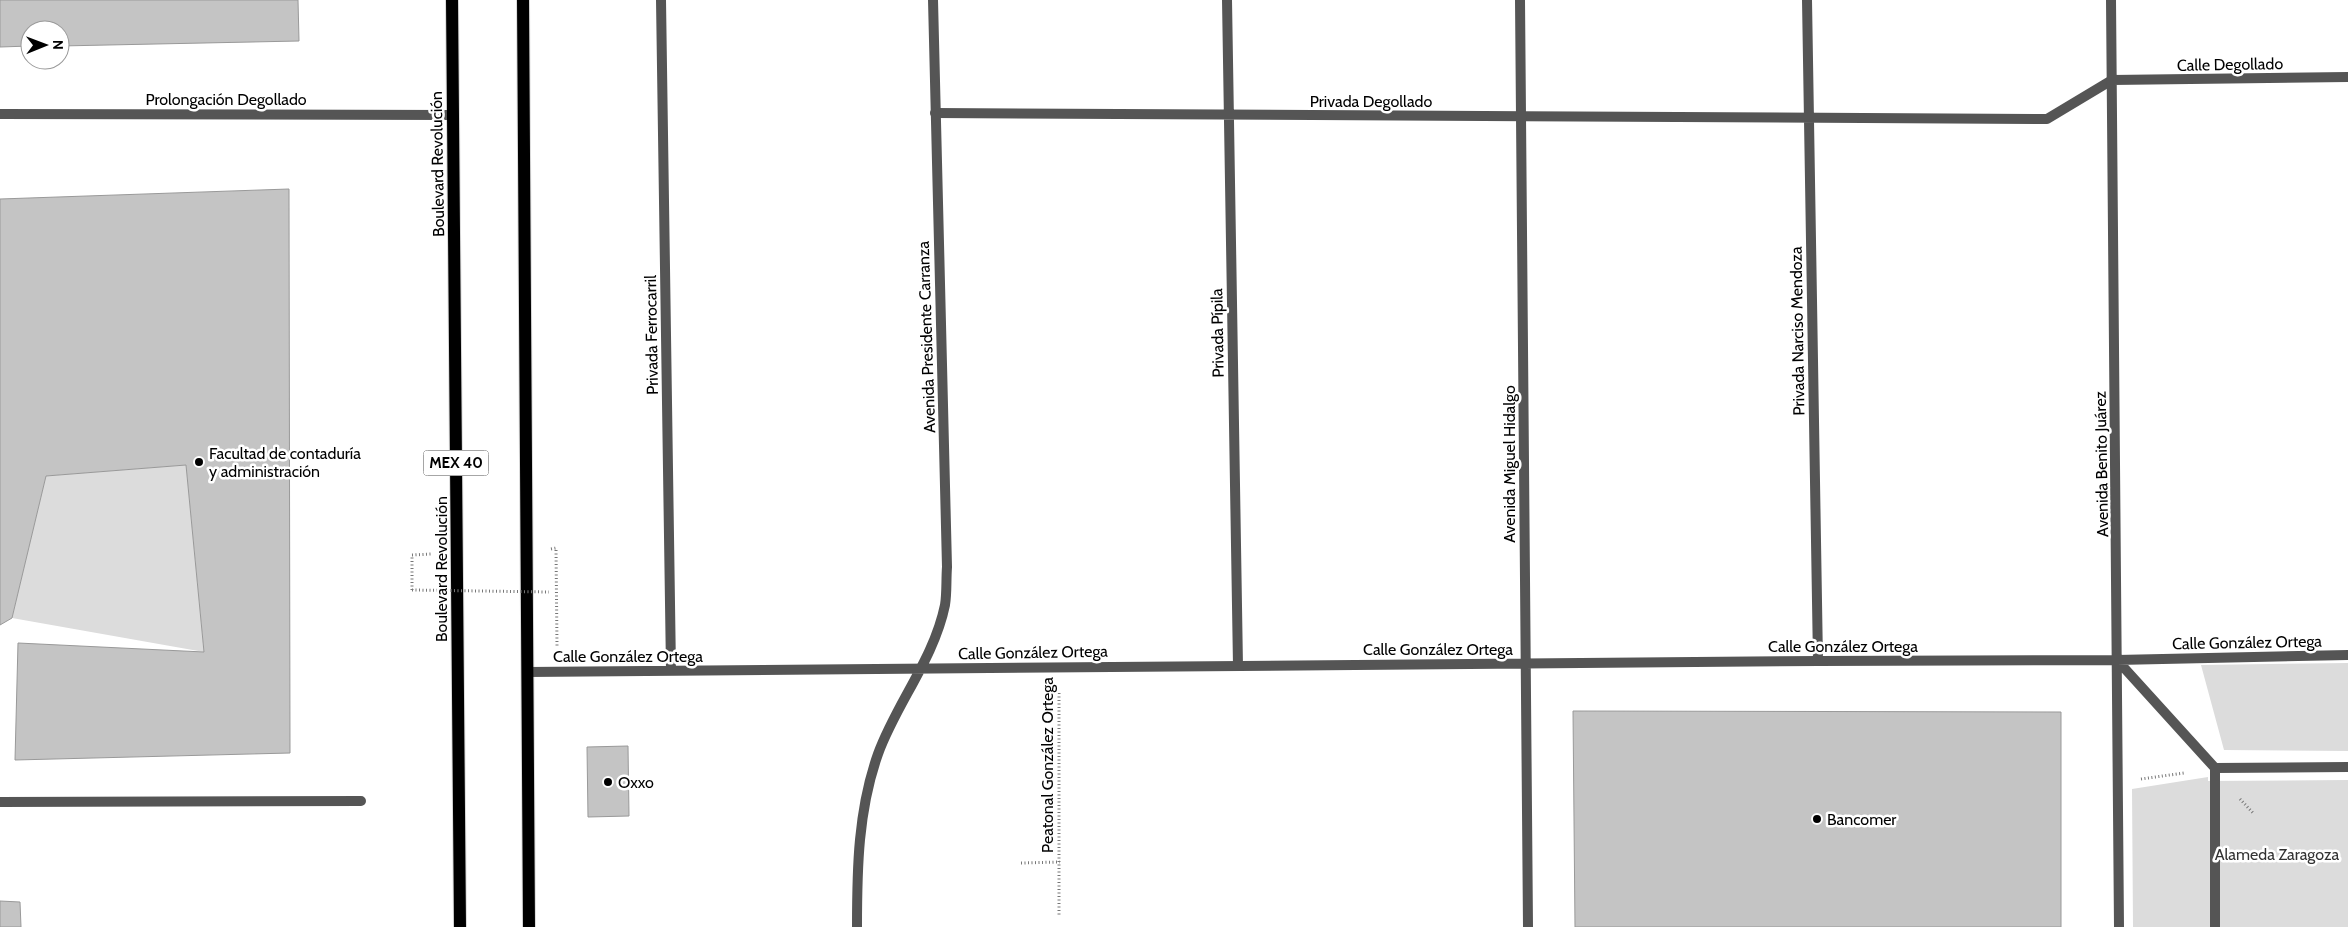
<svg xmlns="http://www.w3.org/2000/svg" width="2348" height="927" font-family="Cabin,sans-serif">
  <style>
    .green { fill: #dcdcdc }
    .building { fill: #c4c4c4; stroke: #999 }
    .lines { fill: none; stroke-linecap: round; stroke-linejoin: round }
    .primary-casing { stroke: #dbdbdb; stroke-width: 14 }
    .path { stroke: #777; stroke-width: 3; stroke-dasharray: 1 2.5; stroke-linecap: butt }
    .service { stroke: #555; stroke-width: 10 }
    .pedestrian { stroke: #555; stroke-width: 10 }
    .minor { stroke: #555; stroke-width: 10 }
    .primary { stroke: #000; stroke-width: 12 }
    .path-bridge { stroke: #777; stroke-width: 3; stroke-dasharray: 1 2.5; stroke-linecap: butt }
    .poi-dot { fill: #000; stroke: #fff; stroke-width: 2 }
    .labels { text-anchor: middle; stroke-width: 5; stroke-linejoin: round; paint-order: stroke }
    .shield { fill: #fff; stroke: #4c4c4c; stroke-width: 1 }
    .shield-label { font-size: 15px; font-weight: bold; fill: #000 }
    .street-label { font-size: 16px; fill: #000; stroke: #fff }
    .poi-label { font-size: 16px; fill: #000; stroke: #fff; text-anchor: start }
    .park-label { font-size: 16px; fill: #333; stroke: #fff }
  </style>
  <rect width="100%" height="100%" fill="#fff"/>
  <path class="green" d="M186,465L204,652L12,618L46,476Z
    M2348,663V751L2224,750L2201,665Z
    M2208,777V781L2348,780V927H2133L2132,789Z"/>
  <path class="building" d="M0,0H298L299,41L60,46V30H30V46L0,47Z
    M289,189L290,753L15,760L18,643L204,652L186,465L46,476L12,618L0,625V199Z
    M1573,711L2061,712V927H1575Z
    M628,746L629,816L588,817L587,747Z
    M0,901L20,902L21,927H0Z"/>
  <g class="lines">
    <g class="primary-casing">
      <path id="primary" d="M452,0L460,927
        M523,0L529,927"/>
    </g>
    <path class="path" d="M551,549L556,548L557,646
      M412,590V555L431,554
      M1059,693V916
      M2141,779L2184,773
      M2240,799L2254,814
      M1021,863L1060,862"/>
    <path class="service" d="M0,802L361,801"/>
    <path class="pedestrian" d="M1227,0L1238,666
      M1807,0L1818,661
      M935,113L2047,119L2112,80"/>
    <path class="minor" d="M661,0L671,670
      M1520,0L1528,927
      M2111,0L2119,927
      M2112,80L2348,77
      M0,114L453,115
      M2117,660L2215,768L2348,767
      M528,672L1818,661L2117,660L2348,655
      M2215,768V927
      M857,927C857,869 858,810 878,754C896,704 934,659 945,605C947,593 946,580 947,567L933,0"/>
    <use href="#primary" class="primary"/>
    <path class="path-bridge" d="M412,590L549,592"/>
  </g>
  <g class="poi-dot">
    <circle cx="199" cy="462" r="5"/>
    <circle cx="608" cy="782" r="5"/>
    <circle cx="1817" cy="819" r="5"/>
  </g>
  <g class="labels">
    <rect class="shield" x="423.5" y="450.5" width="65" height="25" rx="4"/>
    <g class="shield-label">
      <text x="456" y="468">MEX 40</text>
    </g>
    <g class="street-label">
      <text transform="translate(2230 64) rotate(-1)" y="6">Calle Degollado</text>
      <text x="226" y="105">Prolongación Degollado</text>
      <text x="1371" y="107">Privada Degollado</text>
      <text transform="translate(437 164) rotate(-91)" y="6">Boulevard Revolución</text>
      <text transform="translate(1797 331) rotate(-91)" y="6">Privada Narciso Mendoza</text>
      <text transform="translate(1217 333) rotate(-91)" y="6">Privada Pípila</text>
      <text transform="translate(651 335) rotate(-91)" y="6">Privada Ferrocarril</text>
      <text transform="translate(926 337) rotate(-92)" y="6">Avenida Presidente Carranza</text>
      <text transform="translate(1509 464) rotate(-90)" y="6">Avenida Miguel Hidalgo</text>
      <text transform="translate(2101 464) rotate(-91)" y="6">Avenida Benito Juárez</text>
      <text transform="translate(441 569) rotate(-90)" y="6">Boulevard Revolución</text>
      <text transform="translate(2247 642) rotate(-1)" y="6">Calle González Ortega</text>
      <text x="1843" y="652">Calle González Ortega</text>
      <text x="1438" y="655">Calle González Ortega</text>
      <text transform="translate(1033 652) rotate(-1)" y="6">Calle González Ortega</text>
      <text x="628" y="662">Calle González Ortega</text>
      <text transform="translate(1047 765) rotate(-90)" y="6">Peatonal González Ortega</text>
    </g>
    <g class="poi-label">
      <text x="209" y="459">Facultad de contaduría<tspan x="209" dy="18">y administración</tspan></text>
      <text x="618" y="788">Oxxo</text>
      <text x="1827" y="825">Bancomer</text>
    </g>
    <g class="park-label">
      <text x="2277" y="860">Alameda Zaragoza</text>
    </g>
  </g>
  <g transform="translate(45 45) rotate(89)"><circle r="24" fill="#ffffff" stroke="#999999"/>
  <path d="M0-4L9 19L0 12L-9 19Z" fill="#000000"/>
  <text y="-8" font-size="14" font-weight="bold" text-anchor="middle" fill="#000000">N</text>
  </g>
</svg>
